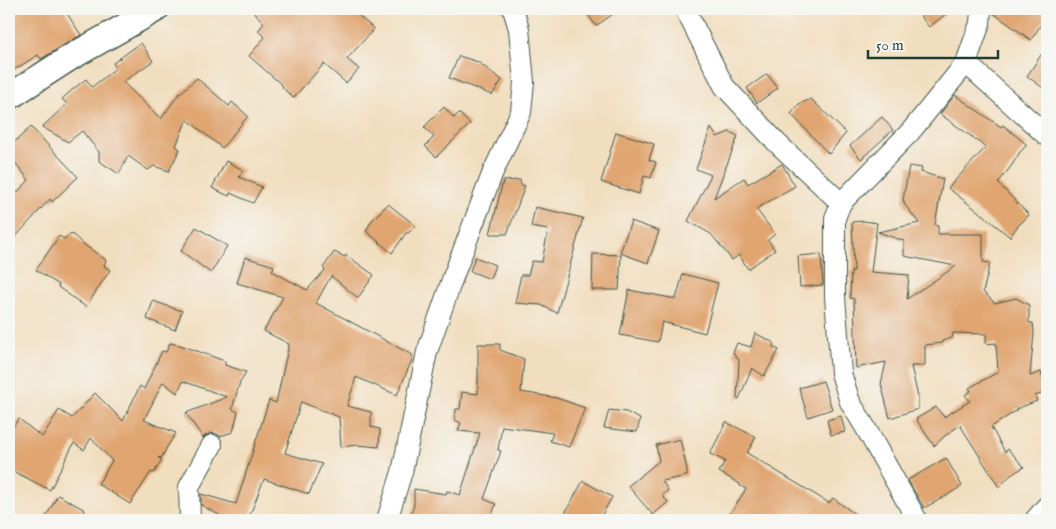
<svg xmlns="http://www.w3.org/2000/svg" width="1056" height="529" font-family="'IM FELL English',serif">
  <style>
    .building { fill: #e0a571 }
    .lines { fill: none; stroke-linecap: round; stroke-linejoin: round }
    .minor-casing { stroke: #3e5549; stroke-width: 22 }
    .tertiary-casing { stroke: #3e5549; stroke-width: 28 }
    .minor { stroke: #fff; stroke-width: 20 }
    .tertiary { stroke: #fff; stroke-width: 25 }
  </style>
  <rect width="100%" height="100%" fill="#f6f6f2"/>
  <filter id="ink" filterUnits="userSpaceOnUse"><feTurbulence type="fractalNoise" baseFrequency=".02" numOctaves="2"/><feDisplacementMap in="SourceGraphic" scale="10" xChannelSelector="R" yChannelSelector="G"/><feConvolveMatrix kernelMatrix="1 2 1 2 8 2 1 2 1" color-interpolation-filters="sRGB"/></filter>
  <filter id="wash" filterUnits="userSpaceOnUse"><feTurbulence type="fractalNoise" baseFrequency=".0096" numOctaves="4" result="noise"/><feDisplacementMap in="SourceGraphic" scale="20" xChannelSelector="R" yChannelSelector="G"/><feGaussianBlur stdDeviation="1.12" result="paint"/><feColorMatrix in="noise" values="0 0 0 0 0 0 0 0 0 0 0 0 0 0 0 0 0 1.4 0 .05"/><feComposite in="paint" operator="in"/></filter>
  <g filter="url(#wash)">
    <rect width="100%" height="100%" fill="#f1debf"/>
    <g id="blocks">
      <path class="building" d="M9,9H64L81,35L41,59L38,55L9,73Z
        M251,9H351L374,29L347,59L359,69L346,83L324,64L293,98L282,87L283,86L249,56L265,37L258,31L264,23Z
        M584,9H620L596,26Z
        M915,9H952L929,27Z
        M993,9H1047V15L1031,40L993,13Z
        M141,43L153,61L123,82L161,119L178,95L197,78L229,106L232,102L248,116L222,148L187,119L176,146L180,149L169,171L154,166L148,170L128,156L119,174L99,161V152L82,131L68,142L42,127L67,104L62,99L72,90L86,79L92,87L116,68L113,63Z
        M1047,46V91L1027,76Z
        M459,56L478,62L502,80L492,95L449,78Z
        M767,74L778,88L757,103L747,88Z
        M955,95L1001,127L1003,125L1027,145L1020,152L1012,165L998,183L1029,215L1017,227L1010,237L989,220L983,214V215L948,188L986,147L940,114Z
        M811,99L846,133L829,154L791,114L799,104Z
        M444,107L454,118L459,113L470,124L436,157L425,146L434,137L424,127Z
        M882,117L893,130L861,159L850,146Z
        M31,127L78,177L52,202L50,199L9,244V201L29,180L9,155V147Z
        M711,128L717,137L729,132L738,136L714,198L744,178L748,184L782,164L795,186L756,209L775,234L768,240L775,250L748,269L739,255L732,260L711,234L688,221L711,175L696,169Z
        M616,132L654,144L649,160L656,162L651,178L644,176L639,194L601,182Z
        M226,161L243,170L239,177L262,187L253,203L230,193L229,196L212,188Z
        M909,166L922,168L921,172L943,179L935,225L938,226V234H983V262L990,263L983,292L995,303L1016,298L1029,305V323H1033L1034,333L1030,376L1041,372L1047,392L1035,396L1037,401L1016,409V411L991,427L1005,452L1008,449L1024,467L1011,475L999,487L960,425L946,435L934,446L916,419L936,407L944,417L970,401L965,395L971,391L969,388L998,372L996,343L986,344V334L953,333L952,338L942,341V343L925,345V366H911L918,397V409L890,418L881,384L886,362L856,368L854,299L850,298L851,271H854L852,222L864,221L877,223L871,272L909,275L907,299L956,266L904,256V241L878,232L919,223L905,205L903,200Z
        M520,180L521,185L525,186L507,234H490L503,181Z
        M388,204L416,226L408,233H406L392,253L366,231L372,220Z
        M535,207L583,218L557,313L541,305L515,303L521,275H528L532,261L542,262L548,230L531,227Z
        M631,221L659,231L648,263L620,253Z
        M196,227L227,246L211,273L181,251Z
        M71,233L83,244L106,260L104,266L110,270L86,307L58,287L59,285L36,270L59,236L64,239Z
        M334,252L345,257L346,255L374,275L358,298L331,276L316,303L412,355V360L397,395L356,377L347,406L371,412V427L380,429L379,447L357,445L341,447L339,417L301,402L285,453L322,464L309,494L264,479L248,520H225L219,518V515L201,505V494L236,504L269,400L276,403L289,344L264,331L283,297L237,283L245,257L274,266L272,271L307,290L325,270L323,268Z
        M593,254L621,255L619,290H592Z
        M821,254L823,285L800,287L798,256Z
        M475,257L495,265L490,279L470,271Z
        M683,274L718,283L705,333L662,322L658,342L620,335L629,290L676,299Z
        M153,301L182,311L175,330L147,319Z
        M755,333L774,343L773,347L779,350L764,376L752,368L739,399H737L739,360L733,353L737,343L751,347Z
        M170,343L183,346L225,361V365L246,372L240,382L232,409L238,412L233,432L220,436L217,434L211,433L206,435L203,438L186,413L227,397L183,381L177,393L163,382L144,420L176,433L167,447L162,457L158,458L162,459L154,473L151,472L130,504L98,484L112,461L91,438L84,450L74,443L50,490L9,469V432L19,419L42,437L59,410L72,418L95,393L123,421L140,386L144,389L162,351L166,352Z
        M478,344H500V350L524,359L521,392L557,398L585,408L569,447L550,441L553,433L502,426L498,450L501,451L484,499L496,504L490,520H409L414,505V489L446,494L447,491L460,495L480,433L458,431L461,423L455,420L456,409H460L462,392L478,394Z
        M823,381L832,409L808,417L799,388Z
        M609,410L626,412L640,419L637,432L604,428Z
        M841,416L845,432L831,435L827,420Z
        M726,422L756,437L747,453L829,503L833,498L863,520H726L746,489L739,485L740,484L719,472L725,461L710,454Z
        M680,439L687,470V476L662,481L668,490L662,496L668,502L653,515L628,486L659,461L656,445Z
        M946,458L962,486L946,496L924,508L908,480Z
        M583,481L612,497L599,520H561Z
        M58,495L85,510L79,520H44Z"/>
    </g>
  </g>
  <g filter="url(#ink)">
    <use href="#blocks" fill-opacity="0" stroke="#3e5549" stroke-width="1"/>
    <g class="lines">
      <g class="minor-casing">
        <path id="minor" d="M685,9L724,86L777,143L841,203
          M966,63L1047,136
          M190,520L189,487L212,445
          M387,520L402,472L427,352L453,277L493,172L521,112L524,82L519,29L513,9
          M917,520L864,425L850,402L841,373L835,297V218L841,203L911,131L966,63L980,23L981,9
          M1035,520L1047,506"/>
      </g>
      <g class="tertiary-casing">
        <path id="tertiary" d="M9,97L71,57L156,9"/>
      </g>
      <use href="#minor" class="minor"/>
      <use href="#tertiary" class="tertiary"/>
    </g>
  </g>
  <rect width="1056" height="529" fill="none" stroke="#f6f6f2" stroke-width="30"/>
  <path d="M868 50v8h130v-8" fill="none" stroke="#1f3d34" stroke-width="2.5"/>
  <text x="876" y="50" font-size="15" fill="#1f3d34" stroke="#f6f6f2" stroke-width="4" paint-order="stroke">50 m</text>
</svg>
